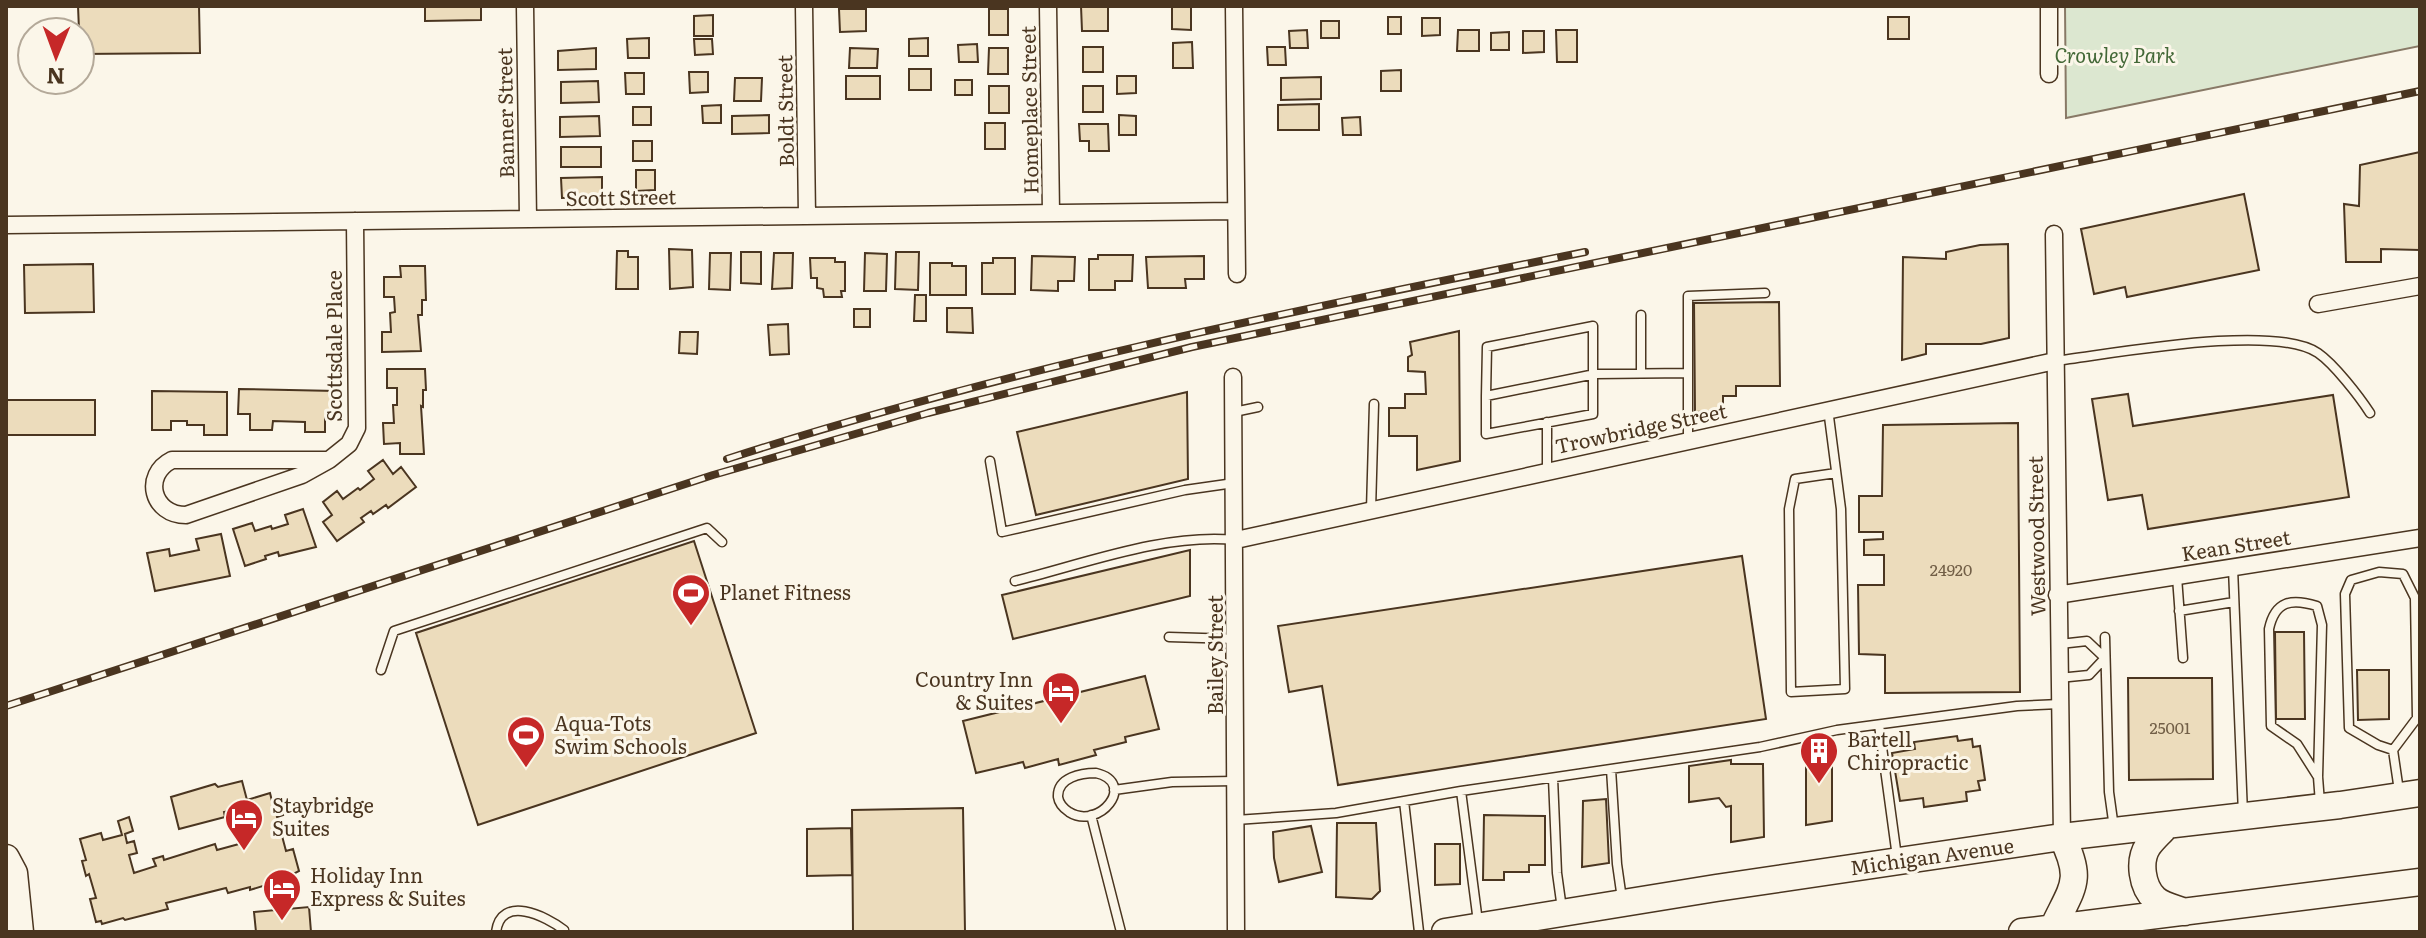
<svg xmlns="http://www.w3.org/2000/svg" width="2426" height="938" font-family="Literata,serif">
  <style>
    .green { fill: #dce7d0; stroke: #887966; stroke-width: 2 }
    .building { fill: #ecdcbc; stroke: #4a3520; stroke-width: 2 }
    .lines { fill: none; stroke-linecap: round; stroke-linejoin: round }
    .lane-casing { stroke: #4a3520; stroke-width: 11 }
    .street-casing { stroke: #4a3520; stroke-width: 19 }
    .primary-casing { stroke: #4a3520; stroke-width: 29 }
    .lane { stroke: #fbf6e9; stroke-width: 8 }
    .street { stroke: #fbf6e9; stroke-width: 16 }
    .primary { stroke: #fbf6e9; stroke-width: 26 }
    .rail-casing { stroke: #4a3520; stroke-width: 8 }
    .rail { stroke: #fbf6e9; stroke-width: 5; stroke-dasharray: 15; stroke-linecap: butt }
    .labels { text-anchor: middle; stroke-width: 6; stroke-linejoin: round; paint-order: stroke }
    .number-label { font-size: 16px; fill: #725f47 }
    .park-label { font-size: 20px; font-style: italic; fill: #436837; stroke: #fbf6e9 }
    .street-label { font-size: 20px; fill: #4a3520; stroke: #fbf6e9 }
    .poi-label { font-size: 20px; fill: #4a3520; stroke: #fbf6e9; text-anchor: start }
  </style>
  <rect width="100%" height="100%" fill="#fbf6e9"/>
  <path class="green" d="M2065,6H2420V46L2066,118Z"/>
  <path class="building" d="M78,6H199L200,53L80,54Z
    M425,6H481V20L425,21Z
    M1081,6H1108V31H1082Z
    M1172,6H1191V30L1172,29Z
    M839,9H866V31L840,32Z
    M989,9H1008V35H989Z
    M713,15V36H694V16Z
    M1388,17H1401V34H1388Z
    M1888,17H1909V39H1888Z
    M1422,18H1440V35L1422,36Z
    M1321,21H1339V38H1321Z
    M1307,30L1308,48H1290L1289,31Z
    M1458,30H1479V51H1457Z
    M1556,30H1577V62H1557Z
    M1523,31H1544V52L1523,53Z
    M1509,32V50H1491V33Z
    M649,38V58H628L627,39Z
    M928,38V56H909V39Z
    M694,39H712L713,54L695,55Z
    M1192,42L1193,68H1173V43Z
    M977,44L978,62H959L958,45Z
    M1083,47H1103V72H1083Z
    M1267,47H1285L1286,65H1268Z
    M596,48V69L558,70V51Z
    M850,48L878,49L877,68H849Z
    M989,48H1008V74H988Z
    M909,69H931V90H909Z
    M1401,70V91H1381V71Z
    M689,72H708V92L690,93Z
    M625,73H644V94H626Z
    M846,76H880V99H846Z
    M1117,76H1136V93L1117,94Z
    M1321,77V99L1281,100V78Z
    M735,78H762L761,101H734Z
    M955,80H972V95H955Z
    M598,81L599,102L561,103V82Z
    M989,86H1009V113H989Z
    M1083,86H1103V112H1083Z
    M1319,104V130H1278V105Z
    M721,105V123H703L702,106Z
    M633,107H651V125H633Z
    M769,115V133L732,134V116Z
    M1119,115L1136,116V135H1119Z
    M599,116L600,136L560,137V117Z
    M1360,117L1361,135H1343L1342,118Z
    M985,123H1005V149H985Z
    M1079,124H1108L1109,151H1089V141H1080Z
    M633,141H652V161H633Z
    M561,147H601V167H561Z
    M2420,152V250L2381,249V262H2346L2344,204L2359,206L2360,165Z
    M636,170H655V190L636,191Z
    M602,177V197L562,198L561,178Z
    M2244,194L2259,270L2127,297L2125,287L2094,294L2081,229Z
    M2008,244L2009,338L1981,344H1926V354L1902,360L1903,257L1946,259V252L1980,245Z
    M669,249L692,250L693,287L670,289Z
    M617,251H628V257H638V289H616Z
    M741,252H761V284L741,283Z
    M896,252H919L918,290L895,289Z
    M710,253H731L730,290L709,289Z
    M774,253H793L792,288L772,289Z
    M865,253L887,254L886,291H864Z
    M1098,255H1133L1132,281H1115V290H1089V259H1098Z
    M1032,256L1075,257L1074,281H1058V291L1031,290Z
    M1204,256V279H1185L1186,288H1148L1146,257Z
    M810,258H835V262H845V291H841L842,297H824L823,289L817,288V278H811Z
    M993,258H1015V294H982V263H993Z
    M930,263H952V266H966V295H930Z
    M93,264L94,312L25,313L24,265Z
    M400,266H425L426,300H422V315H418L421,351L382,352V332H391L390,313L395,312L394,297H384V277H401Z
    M915,295H926V321H914Z
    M1779,302L1780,386H1736V396H1723V411L1695,412L1694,303Z
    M947,308H972L973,333L947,332Z
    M854,309H870V327H854Z
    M788,324L789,354L770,355L768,325Z
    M1459,331L1460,461L1417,470V436H1389V408H1405V394H1426L1425,372L1408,371V357L1412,355L1410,342Z
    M680,332H698L697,354L679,353Z
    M387,369H425L426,390H423V407L421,406L424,454H400V443L384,444L383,423H394L393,405H397V388H387Z
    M239,389L336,391V417H325V432H305V422L273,421L272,430H250V414H238Z
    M152,391L227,392V435H204V425H187V421H171V430H152Z
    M1187,392L1188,479L1036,515L1017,432Z
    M2128,394L2133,426L2333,395L2349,497L2148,529L2142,495L2108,500L2092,399Z
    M6,400H95V435H6Z
    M2018,423L2020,692L1885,693V655L1859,654L1858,585H1884V555H1864V540L1883,539V532H1859V496H1882L1883,425Z
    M383,460L393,474L401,467L416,487L388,508L386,505L373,514L371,511L361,518L364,522L337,541L323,522L332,515L323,502L337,491L343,499L358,488L360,490L374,479L368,471Z
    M303,509L316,547L279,556L278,552L265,556L266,559L245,566L233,529L252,523L255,531L271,526L272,529L288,524L285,515Z
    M221,534L230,576L155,591L147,553L169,549L170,556L199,550L196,539Z
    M694,541L756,733L478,825L416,633Z
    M1190,550V596L1013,639L1002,595Z
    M1742,556L1766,719L1338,785L1322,686L1289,692L1278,626Z
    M2275,632H2304L2305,719H2276Z
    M2357,670H2389V719L2358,720Z
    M1145,676L1159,729L1125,737L1126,742L1094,750L1096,755L1059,765L1058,759L1025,768L1023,762L976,773L963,721Z
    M2128,678H2212L2213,779L2129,780Z
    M1957,736L1958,741L1972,739L1973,747L1980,746L1985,780L1978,781L1980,790L1966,792L1967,801L1924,807L1923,798L1900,801L1892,753L1915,749L1914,742Z
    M1806,749H1832V821L1806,825Z
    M1731,760V764H1763L1764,837L1731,842V806L1726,807L1719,798L1689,802V766Z
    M242,781L247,800L270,793L273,805L279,803L283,815L277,817L286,851L293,849L299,871L295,873V876L250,890V887L228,893L226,888L166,903L168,909L125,920L123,918L102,924L101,921L96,922L90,899L96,898L89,874L86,876L82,861L86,860L80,839L101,833L103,840L122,835L118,821L129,817L133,831L125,834L127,843L134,841L137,853L129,855L134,873L156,866L153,859L163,856L164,860L215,844L217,850L239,844L235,828L230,829L226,818L231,817L229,811L224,812L225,817L179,829L171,797L215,784L218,787Z
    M1606,799L1609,863L1582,867L1583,801Z
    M963,808L965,932H853L852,810Z
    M1484,815L1545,816V865H1529V872H1504V880H1483Z
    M1337,823H1376L1380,891L1372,899L1336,897Z
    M1311,826L1322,872L1279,882L1274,858L1273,832Z
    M851,828L852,875L807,876V829Z
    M1435,844H1460V884L1435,885Z
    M309,907L311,932H256L254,912Z"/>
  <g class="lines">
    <g class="lane-casing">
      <path id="lane" d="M2055,361C2113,354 2273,323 2318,353C2334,364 2359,396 2370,413
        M1641,373V315
        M1486,396L1487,347L1593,326V414L1486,434V396L1595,374L1688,373
        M1828,409L1841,509L1845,689L1791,692L1789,509L1795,479L1836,473
        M1234,412L1258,407
        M1547,422V471
        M1688,440V296L1765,293
        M990,461L1002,532L1185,490L1234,483
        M1371,510L1374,404
        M2233,568L2243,814
        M2177,577L2183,658
        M1015,581C1084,564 1164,533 1235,540
        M2179,611L2234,602
        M1169,637L1235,639
        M2105,637L2109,792L2114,828
        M2060,644L2087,641L2105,658
        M381,670L394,631L707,528L722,542
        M2059,678L2089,675L2105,658
        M1879,725L1897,857
        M2393,750L2378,745L2349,728L2345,594L2351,580L2379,572L2403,574L2415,598L2417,718L2393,750L2399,791
        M1611,769L1617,864L1622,899
        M1096,773C1138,783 1099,831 1069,812C1063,808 1059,804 1058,797C1057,777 1082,773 1096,773Z
        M2318,777L2297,744L2271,726L2269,629C2275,601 2291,598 2317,606L2322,625L2318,777L2320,803
        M1553,778L1557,873L1562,909
        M1114,790L1172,782L1235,781
        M1461,791L1478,922
        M1404,801L1419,932
        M1091,815L1121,932
        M1236,820L1336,813L1461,791L1760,747L1837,730L2017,706L2060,704
        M496,932C501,894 546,916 564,930"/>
    </g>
    <g class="street-casing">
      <path id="street" d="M525,6L528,219
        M804,6L807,216
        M1048,6L1051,213
        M1234,6L1237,274
        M2049,6V74
        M6,225L1236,211
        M2054,234L2062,837
        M2318,304L2420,286
        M1233,377L1236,932
        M329,460L302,475L186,515C152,515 142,475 172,460H329L349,444L357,428L355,221
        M1236,540L2055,361
        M2057,595L2420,538"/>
    </g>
    <g class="primary-casing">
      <path id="primary" d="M2166,826C2160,833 2153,839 2148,846C2138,861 2142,887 2155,899C2163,906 2175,908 2185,912
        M6,858L14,873L20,932
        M2053,928C2072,887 2084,881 2062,837
        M1445,932L1716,888L2062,837L2340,805L2420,793
        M2022,932L2420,882"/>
    </g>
    <use href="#lane" class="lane"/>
    <use href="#street" class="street"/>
    <use href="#primary" class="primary"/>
    <g class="rail-casing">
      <path id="rail" d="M727,459C1008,368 1296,310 1585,252
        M6,706L713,475L928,413L1192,347L2420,91"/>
    </g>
    <use href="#rail" class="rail"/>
  </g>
  <defs>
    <g id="stadium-pin" transform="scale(2)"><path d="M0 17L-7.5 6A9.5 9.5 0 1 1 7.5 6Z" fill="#c62828" stroke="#fbf6e9"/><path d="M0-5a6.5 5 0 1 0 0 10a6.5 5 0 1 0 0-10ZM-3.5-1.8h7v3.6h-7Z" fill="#fff"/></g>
    <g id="hotel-pin" transform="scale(2)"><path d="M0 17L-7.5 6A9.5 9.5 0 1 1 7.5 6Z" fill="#c62828" stroke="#fbf6e9"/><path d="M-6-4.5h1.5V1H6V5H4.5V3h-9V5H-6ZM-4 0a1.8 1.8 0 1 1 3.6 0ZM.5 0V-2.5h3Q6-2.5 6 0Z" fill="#fff"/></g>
    <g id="building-pin" transform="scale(2)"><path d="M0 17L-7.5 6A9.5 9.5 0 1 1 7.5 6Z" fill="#c62828" stroke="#fbf6e9"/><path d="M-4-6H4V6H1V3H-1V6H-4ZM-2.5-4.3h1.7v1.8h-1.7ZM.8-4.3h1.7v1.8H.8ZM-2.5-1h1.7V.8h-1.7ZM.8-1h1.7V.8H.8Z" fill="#fff"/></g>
  </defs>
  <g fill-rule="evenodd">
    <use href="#stadium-pin" x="691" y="593"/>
    <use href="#hotel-pin" x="1061" y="691"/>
    <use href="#stadium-pin" x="526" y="735"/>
    <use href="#building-pin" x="1819" y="751"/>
    <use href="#hotel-pin" x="244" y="818"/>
    <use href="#hotel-pin" x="282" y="888"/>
  </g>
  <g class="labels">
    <g class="number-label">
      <text x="1951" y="576">24920</text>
      <text x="2170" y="734">25001</text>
    </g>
    <g class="park-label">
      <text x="2115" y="63">Crowley Park</text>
    </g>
    <g class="street-label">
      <text transform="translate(1030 110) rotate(-91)" y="7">Homeplace Street</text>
      <text transform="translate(786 111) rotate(-91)" y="7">Boldt Street</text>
      <text transform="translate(506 113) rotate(-91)" y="7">Banner Street</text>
      <text transform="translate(621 198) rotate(-1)" y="7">Scott Street</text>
      <text transform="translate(335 346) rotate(-90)" y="7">Scottsdale Place</text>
      <text transform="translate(1641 429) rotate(-12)" y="7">Trowbridge Street</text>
      <text transform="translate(2037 536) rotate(-91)" y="7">Westwood Street</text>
      <text transform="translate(2236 546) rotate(-9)" y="7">Kean Street</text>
      <text transform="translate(1216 655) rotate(-90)" y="7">Bailey Street</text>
      <text transform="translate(1932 857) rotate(-8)" y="7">Michigan Avenue</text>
    </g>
    <g class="poi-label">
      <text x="719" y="600">Planet Fitness</text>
      <text x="1033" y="687" text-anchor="end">Country Inn<tspan x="1033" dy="23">&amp; Suites</tspan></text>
      <text x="554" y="731">Aqua-Tots<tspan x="554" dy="23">Swim Schools</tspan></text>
      <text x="1847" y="747">Bartell<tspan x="1847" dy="23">Chiropractic</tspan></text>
      <text x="272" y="813">Staybridge<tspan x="272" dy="23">Suites</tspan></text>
      <text x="310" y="883">Holiday Inn<tspan x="310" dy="23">Express &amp; Suites</tspan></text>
    </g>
  </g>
  <rect width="2426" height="938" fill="none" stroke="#4a3520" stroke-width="16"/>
  <g transform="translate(56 56) rotate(181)"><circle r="38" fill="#fbf6e9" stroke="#b4a999" stroke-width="2"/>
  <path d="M0-6L14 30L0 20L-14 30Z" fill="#c62828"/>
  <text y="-12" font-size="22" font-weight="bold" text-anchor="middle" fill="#4a3520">N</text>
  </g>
</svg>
